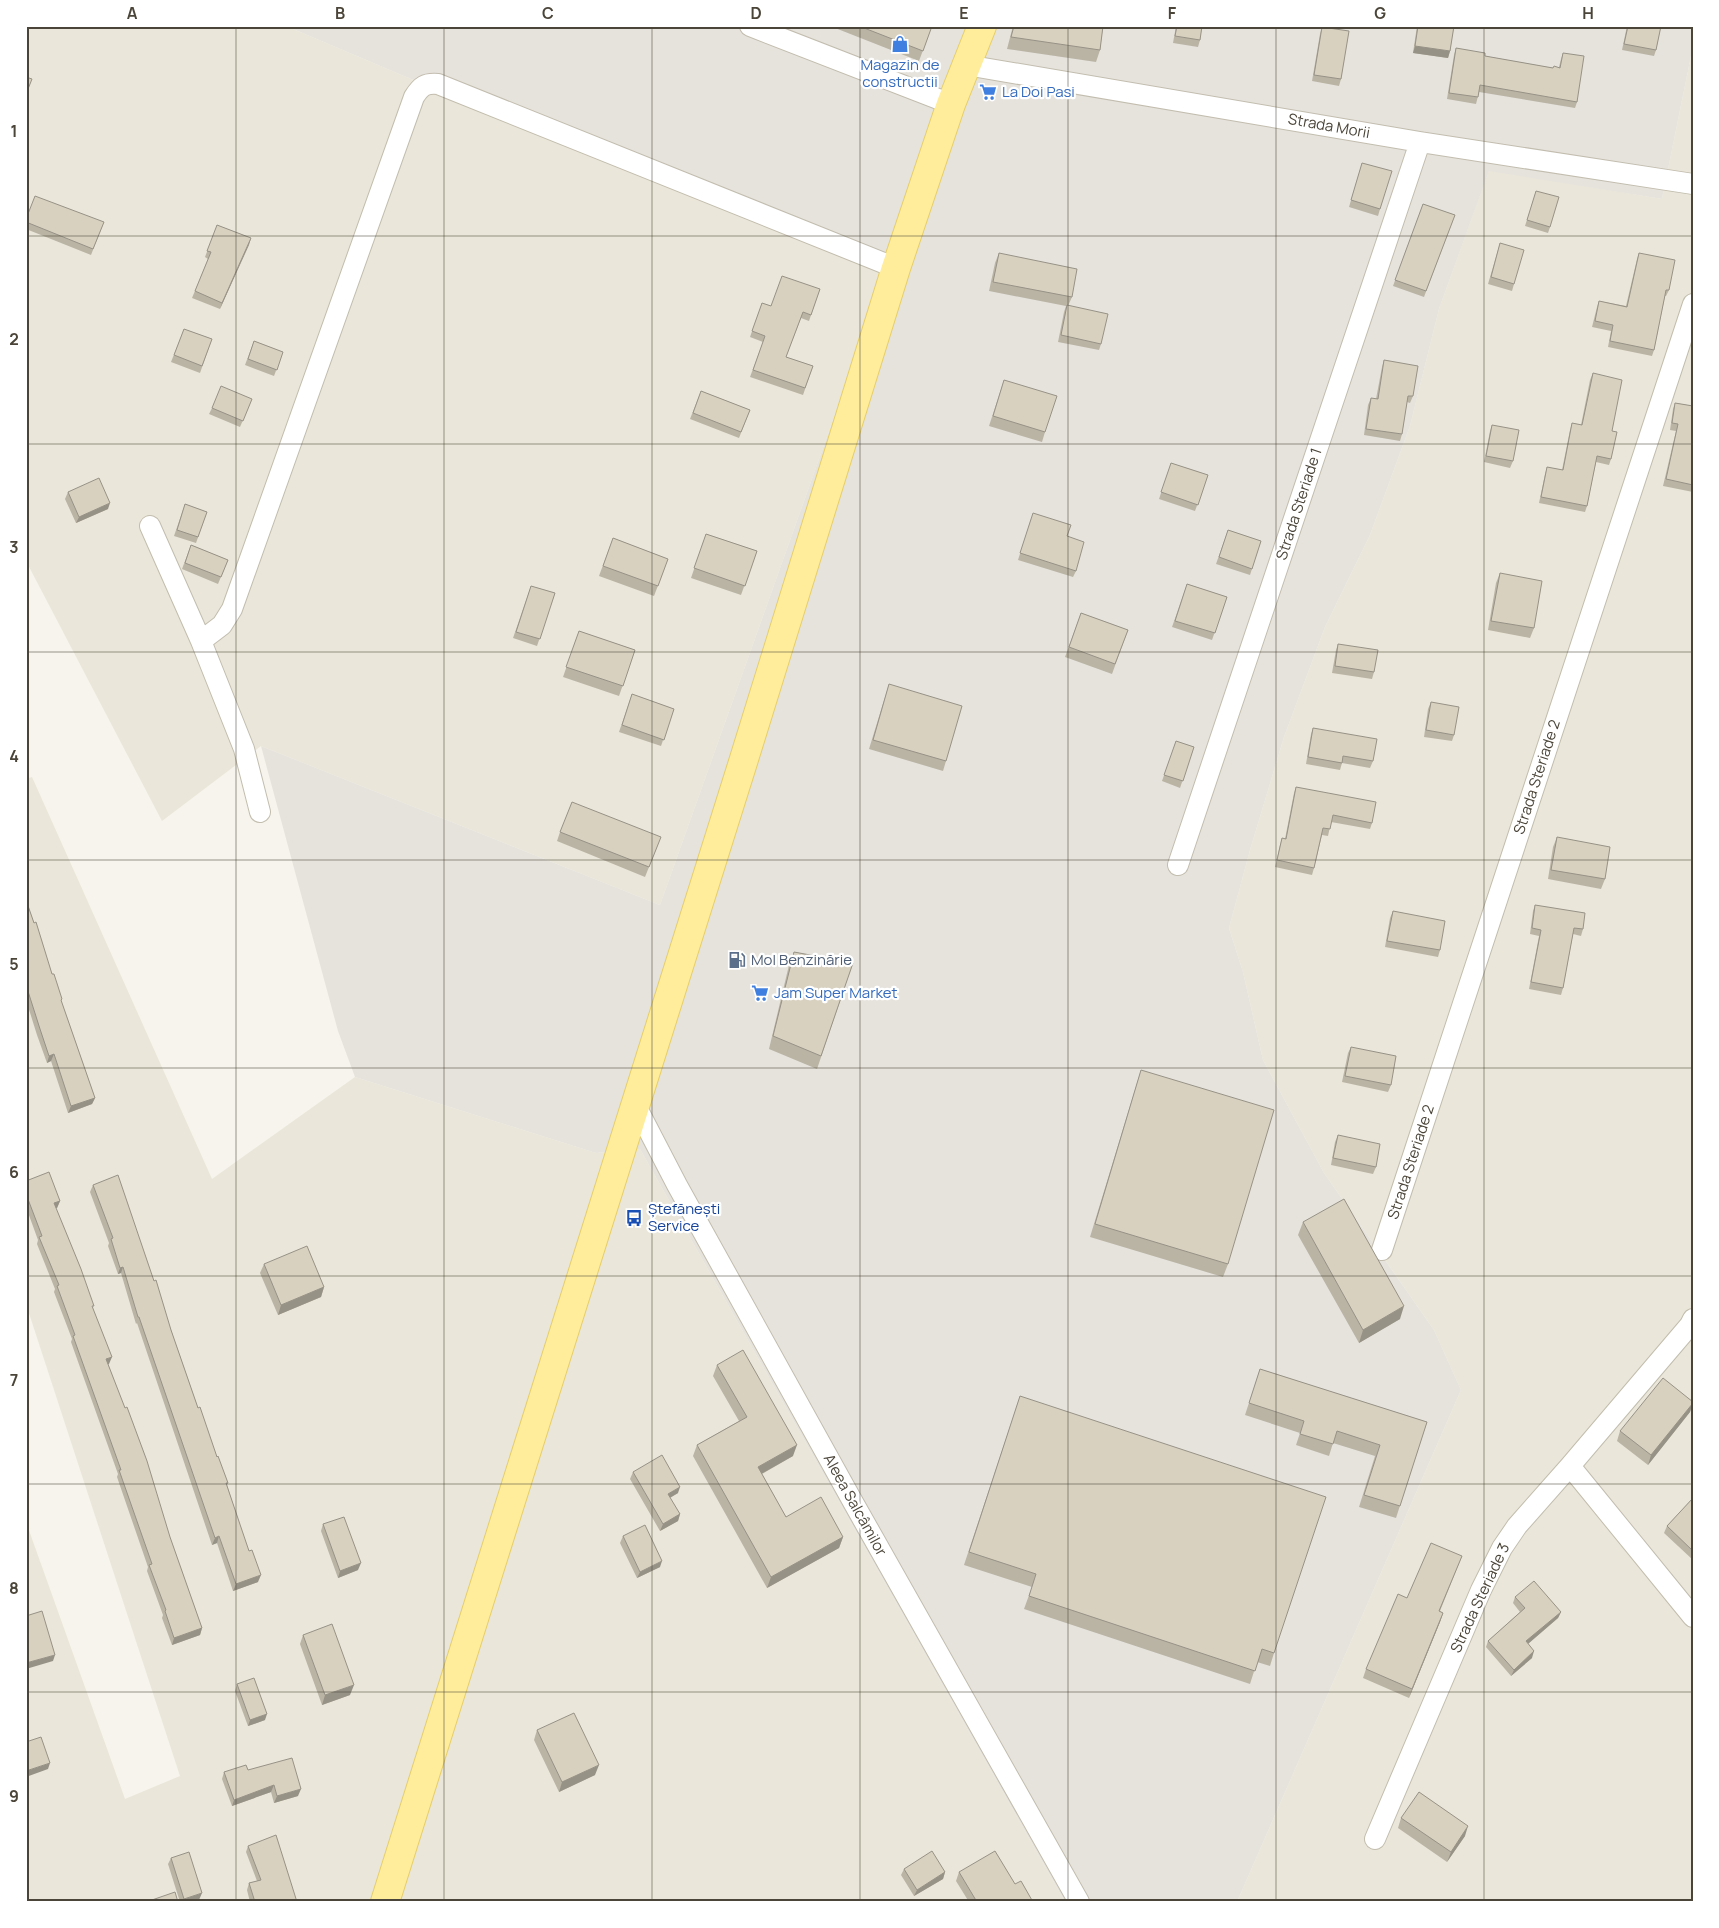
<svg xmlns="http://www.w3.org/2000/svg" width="1719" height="1928" font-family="Manrope,sans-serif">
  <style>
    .residential { fill: #eae6d9 }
    .industrial { fill: #e6e3dd }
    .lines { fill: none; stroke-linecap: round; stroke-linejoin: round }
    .street-casing { stroke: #c2bdae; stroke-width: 22 }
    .primary-casing { stroke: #e6ce69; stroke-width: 30 }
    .street { stroke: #fff; stroke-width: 20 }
    .primary { stroke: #ffed9b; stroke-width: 28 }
    .wall { fill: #bab4a5 }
    .shaded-wall { fill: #979286 }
    .building { fill: #d8d1c0; stroke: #979286 }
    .grid { fill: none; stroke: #4b4539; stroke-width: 1; stroke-opacity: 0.55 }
    .labels { text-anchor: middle; stroke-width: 4.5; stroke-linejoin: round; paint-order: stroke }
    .shop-label { font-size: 15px; fill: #366cbe; stroke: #fff; text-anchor: start }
    .street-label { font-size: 15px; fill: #4b4539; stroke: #fff }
    .service-label { font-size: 15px; fill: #4e5e75; stroke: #fff; text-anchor: start }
    .transit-label { font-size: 15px; fill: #164399; stroke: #fff; text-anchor: start }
    .neatline { fill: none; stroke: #4b4539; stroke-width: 2 }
    .grid-label { font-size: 16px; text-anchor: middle; font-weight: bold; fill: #4b4539 }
  </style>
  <rect width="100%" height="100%" fill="#f6f4ec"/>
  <path class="residential" d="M26,26H286L576,149L886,271L660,905L261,746L162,821L26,561Z
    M1693,46V1902H1237L1461,1390L1434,1330L1324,1173L1263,1060L1243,972L1229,928L1250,850L1284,737L1325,627L1370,535L1410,426L1439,309L1489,170L1662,199Z
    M32,777L212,1179L355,1077L596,1153L640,1149L1065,1902H26V1522L125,1799L180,1776L26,1304V779Z"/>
  <path class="industrial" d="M286,26H1693V46L1662,199L1489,171L1439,309L1410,426L1370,535L1325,627L1284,737L1250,850L1229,928L1243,972L1263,1060L1324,1173L1434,1330L1461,1390L1237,1902H1065L640,1149L596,1153L355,1077L338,1031L261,746L660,905L886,271L576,149Z"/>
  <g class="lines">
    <g class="street-casing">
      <path id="street" d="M750,26L951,104
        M966,65L1420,142L1693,184
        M150,526L201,641L244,749L260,812
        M201,641L222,625L232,609L414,97C421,86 425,83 438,84L896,268
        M1178,865L1420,142
        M636,1106L677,1185L853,1502L1079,1902
        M1382,1250L1693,304
        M1570,1466L1693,1617
        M1375,1839L1481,1590L1502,1548L1517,1526L1570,1466L1690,1325L1693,1319"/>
    </g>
    <g class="primary-casing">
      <path id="primary" d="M385,1902L744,759L896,268L951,104L982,26"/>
    </g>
    <use href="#street" class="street"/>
    <use href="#primary" class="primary"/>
  </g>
  <path class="wall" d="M830,26H932L919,61Z
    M1013,26H1103L1100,50L1096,62L1007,49Z
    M1176,26H1202L1200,40L1198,47L1173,43Z
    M1417,26H1454L1450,51L1448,58L1413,53Z
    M1627,26H1661L1656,50L1654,56L1622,50Z
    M1322,27L1341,79L1339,86L1312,81L1320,34Z
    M1456,48L1485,56L1553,68L1559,67L1561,59L1563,53L1577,102L1575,108L1479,92L1476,104L1447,99L1454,55Z
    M1362,163L1380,209L1378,216L1349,207Z
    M1536,191L1550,227L1548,233L1525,226Z
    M1423,204L1455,215L1424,297L1393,286Z
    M26,219L104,222L91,255L26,229Z
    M217,225L251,238L220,309L192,298L208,259L205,257Z
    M1500,243L1514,284L1512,291L1488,284Z
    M999,253L1072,297L1068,306L1101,344L1099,350L1058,342L1064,312L1066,306L989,291L995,263Z
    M1639,253L1669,290L1666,296H1665L1654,350L1652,356L1608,347L1611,331L1592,327L1597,307L1599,301L1626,306L1637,259Z
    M820,289L809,321L801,318L786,357L813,366L803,395L750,377L763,342L750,337L762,303L771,306Z
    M184,329L212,339L200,373L171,362Z
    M254,341L283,352L274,376L245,365Z
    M1384,360L1413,396L1410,403L1407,402L1402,434L1400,441L1364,435L1368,405L1371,398L1376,399L1382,367Z
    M1593,373L1612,431L1611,459L1609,465L1596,462L1587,506L1585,512L1539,503L1545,474L1547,467L1562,470L1570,430L1572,423L1581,425L1590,380Z
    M1004,380L1045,432L1042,442L989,426Z
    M701,391L750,410L739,438L690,419Z
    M252,399L240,427L209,414L212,408Z
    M1675,403L1693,406V492L1663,486L1676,431L1670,430L1673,409Z
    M1492,425L1513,461L1510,468L1484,462L1490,431Z
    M1171,463L1208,475L1195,511L1159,499Z
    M68,492L108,509L76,523L65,499Z
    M185,504L207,512L196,543L174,536Z
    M1031,519L1067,536L1076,571L1073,577L1018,560Z
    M1228,530L1261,541L1250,575L1216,564Z
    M706,534L757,551L741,595L691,578Z
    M613,538L668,559L654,596L599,576Z
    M191,545L228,560L218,584L182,569Z
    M1500,573L1534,628L1530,638L1488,630L1496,583Z
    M1187,584L1227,597L1212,640L1172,627Z
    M531,586L555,593L537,646L513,638Z
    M1081,613L1128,630L1112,674L1065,657Z
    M579,631L635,650L619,696L563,677Z
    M1338,644L1374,672L1372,679L1332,673L1336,650Z
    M889,684L946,761L943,771L869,749Z
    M632,694L674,709L661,746L619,732Z
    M1431,702L1454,735L1452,741L1424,737L1428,709Z
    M1313,728L1373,761L1370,768L1342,763L1340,770L1306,764L1311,734Z
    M1176,741L1194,747L1180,788L1162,781Z
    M1296,787L1372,823L1370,829L1331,822L1328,836L1322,835L1314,868L1312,875L1275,867L1280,845L1282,838L1285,839L1294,793Z
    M560,832L657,847L645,877L557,841Z
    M1557,837L1605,879L1601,889L1548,879L1553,847Z
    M26,900L95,1098L92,1104L68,1113L51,1061L47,1063L37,1035L26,1000Z
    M1535,905L1583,929L1581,936L1573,934L1563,988L1561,995L1529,989L1539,936L1530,934L1533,911Z
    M1393,911L1440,950L1438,957L1385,947L1390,918Z
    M794,952L853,963L817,1069L769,1049L789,965Z
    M1351,1047L1391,1085L1388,1092L1342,1082L1348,1053Z
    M1141,1070L1228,1264L1223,1277L1090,1237L1137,1083Z
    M1338,1135L1376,1167L1373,1174L1331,1165L1335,1142Z
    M26,1181L60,1201L57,1208H56L93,1309L109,1364H108L202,1628L200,1635L172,1645L162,1618L163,1615L147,1571L148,1567L117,1477L118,1474L71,1342L72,1339L54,1292L55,1289L37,1244L38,1240L26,1207Z
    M93,1185L171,1330L198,1408L217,1457L228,1483L227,1485L258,1582L233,1591L217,1543L212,1545L137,1323L136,1324L121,1273L118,1274L108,1246L109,1243L90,1192Z
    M1303,1222L1400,1319L1359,1343L1298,1235Z
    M264,1264L324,1287L321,1297L278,1315L260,1273Z
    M717,1365L793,1456L762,1474L786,1517L843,1537L839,1548L767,1588L693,1456L697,1445L739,1421L713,1376Z
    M1260,1369L1427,1422L1396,1518L1359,1507L1375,1456L1333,1443L1329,1456L1296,1445L1300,1433L1245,1415Z
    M1020,1396L1274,1653L1270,1666L1257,1662L1250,1684L1024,1609L1032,1587L964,1565Z
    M1693,1402V1404L1690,1412L1648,1465L1617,1441L1620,1431Z
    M633,1472L678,1493L670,1498L680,1514L678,1521L660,1531L630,1479Z
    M1693,1498V1560L1664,1533L1667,1526Z
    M323,1524L358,1570L338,1578L321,1531Z
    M623,1536L660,1567L637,1578L620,1543Z
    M1462,1556L1440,1611L1443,1613L1440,1622L1409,1698L1363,1678L1366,1669L1407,1598Z
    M1515,1597L1561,1612L1558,1618L1528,1644L1532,1658L1511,1676L1486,1647L1488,1641L1520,1612L1513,1603Z
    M303,1635L350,1695L322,1705L300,1644Z
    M237,1684L265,1720L248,1726L235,1691Z
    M537,1730L595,1775L559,1792L534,1740Z
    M248,1770L298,1796L274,1803L271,1792L232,1806L222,1779L224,1772Z
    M1401,1818L1465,1836L1447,1862L1398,1828Z
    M248,1846L297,1902H250L247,1890L249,1883L257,1881L246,1852Z
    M171,1858L199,1900L193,1902H180L168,1864Z
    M904,1869L945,1872L943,1879L914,1896L901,1875Z
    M959,1872L1033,1902H969L956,1881Z"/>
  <path class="shaded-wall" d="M1415,46L1450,51L1448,58L1413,53Z
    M251,238L249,245L220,309L222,303Z
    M110,503L108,509L76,523L79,517Z
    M54,1054L51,1061L47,1063L49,1056Z
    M95,1098L92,1104L68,1113L71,1106Z
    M60,1201L57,1208L52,1210L54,1203Z
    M123,1267L121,1273L118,1274L120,1268Z
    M324,1287L321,1297L278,1315L281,1305Z
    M1404,1306L1400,1319L1359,1343L1363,1330Z
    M112,1357L109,1364L103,1366L106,1359Z
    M1693,1403L1690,1412L1648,1465L1651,1455Z
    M797,1445L793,1456L754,1478L758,1467Z
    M680,1487L678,1493L666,1500L668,1494Z
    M680,1514L678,1521L660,1531L663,1524Z
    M219,1536L217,1543L212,1545L215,1538Z
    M843,1537L839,1548L767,1588L771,1577Z
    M662,1561L660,1567L637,1578L640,1572Z
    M361,1563L358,1570L338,1578L340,1571Z
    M261,1575L258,1582L233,1591L236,1584Z
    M1561,1612L1558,1618L1523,1648L1526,1641Z
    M1443,1613L1440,1622L1409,1698L1412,1689Z
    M202,1628L200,1635L172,1645L174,1638Z
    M1534,1651L1532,1658L1511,1676L1514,1670Z
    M55,1655L53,1661L26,1669V1663Z
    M354,1685L350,1695L322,1705L325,1695Z
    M267,1714L265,1720L248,1726L250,1720Z
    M50,1763L48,1769L26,1777V1771Z
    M599,1765L595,1775L559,1792L562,1782Z
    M274,1785L271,1792L232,1806L234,1800Z
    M301,1789L298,1796L274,1803L277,1796Z
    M1468,1826L1465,1836L1447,1862L1451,1852Z
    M945,1872L943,1879L914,1896L917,1890Z
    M202,1893L199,1900L193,1902H183L184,1899Z"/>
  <path class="building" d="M859,26H932L923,51Z
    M1014,26H1103L1100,50L1011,37Z
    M1177,26H1202L1200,40L1175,36Z
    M1418,26H1454L1450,51L1415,46Z
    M1628,26H1661L1656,50L1624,44Z
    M1322,27L1349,31L1341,79L1314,75Z
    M1456,48L1485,53V56L1553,68L1554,66L1560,68L1563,53L1584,56L1577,102L1480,85L1478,97L1449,93Z
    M26,77L32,79L26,94Z
    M1362,163L1392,171L1380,209L1351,200Z
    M1536,191L1559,197L1550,227L1527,220Z
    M35,196L104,222L93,249L26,222V219Z
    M1423,204L1455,215L1426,291L1395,280Z
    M217,225L251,238L222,303L195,291L211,252L207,251Z
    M1500,243L1524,250L1514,284L1491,277Z
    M999,253L1077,269L1072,297L993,282Z
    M1639,253L1675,260L1669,290H1666L1654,350L1610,341L1613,325L1595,321L1599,301L1627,307Z
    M782,276L820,289L811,315L803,312L786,357L813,366L805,388L753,370L765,336L752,331L762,303L771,306Z
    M1067,305L1108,314L1101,344L1061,335Z
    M184,329L212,339L202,366L174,355Z
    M254,341L283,352L277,370L248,359Z
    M1384,360L1418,366L1413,396H1408L1402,434L1366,429L1371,398L1378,399Z
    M1593,373L1622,380L1612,431L1617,432L1611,459L1597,456L1587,506L1541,497L1547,467L1563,470L1572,423L1582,425Z
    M1004,380L1057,396L1045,432L993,416Z
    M221,386L252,399L243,421L212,408Z
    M701,391L750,410L741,432L693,413Z
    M1675,403L1693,406V485L1666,479L1678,424L1672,423Z
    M1492,425L1519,430L1513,461L1486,456Z
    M1171,463L1208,475L1198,505L1161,492Z
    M99,478L110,503L79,517L68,492Z
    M185,504L207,512L198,537L177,530Z
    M1033,513L1071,525L1067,536L1084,542L1076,571L1020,553Z
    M1228,530L1261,541L1252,569L1219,557Z
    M706,534L757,551L745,586L694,568Z
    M613,538L668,559L658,586L603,566Z
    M191,545L228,560L221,577L185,563Z
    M1500,573L1542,581L1534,628L1491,621Z
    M1187,584L1227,597L1215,633L1175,621Z
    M531,586L555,593L540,639L516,632Z
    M1081,613L1128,630L1115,664L1069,647Z
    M579,631L635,650L623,686L566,667Z
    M1338,644L1378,650L1374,672L1335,666Z
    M889,684L962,706L946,761L873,740Z
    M632,694L674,709L664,740L622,725Z
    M1431,702L1459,707L1454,735L1426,730Z
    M1313,728L1377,739L1373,761L1343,756L1342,763L1308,757Z
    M1176,741L1194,747L1183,781L1164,775Z
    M1296,787L1376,802L1372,823L1333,815L1330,829L1323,828L1314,868L1277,860L1282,838L1286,839Z
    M572,802L661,837L649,867L560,832Z
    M1557,837L1610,847L1605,879L1551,870Z
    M26,900L34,923L36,922L52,974H54L62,999L61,1000L95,1098L71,1106L54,1054L49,1056L40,1029L26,985Z
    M1535,905L1585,913L1583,929L1574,928L1563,988L1531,982L1541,930L1532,928Z
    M1393,911L1445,921L1440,950L1387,941Z
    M794,952L853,963L821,1056L773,1036Z
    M1351,1047L1396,1056L1391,1085L1345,1076Z
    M1141,1070L1274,1110L1228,1264L1095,1224Z
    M1338,1135L1380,1144L1376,1167L1333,1158Z
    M49,1172L60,1201L54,1203L81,1269L94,1306H92L112,1357L106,1359L125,1408L127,1407L147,1461L170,1537L202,1628L174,1638L165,1611L166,1610L149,1565L152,1564L119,1470H121L73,1336L75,1335L57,1286L59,1285L39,1237L42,1236L26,1194V1181Z
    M118,1175L154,1281L156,1280L171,1330L198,1408L200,1407L217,1457L218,1456L228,1483H226L249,1551L252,1550L261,1575L236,1584L219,1536L215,1538L139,1317H138L123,1267L120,1268L111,1239L113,1238L93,1185Z
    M1344,1199L1404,1306L1363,1330L1303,1222Z
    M307,1246L324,1287L281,1305L264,1264Z
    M743,1350L797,1445L758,1467L786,1517L821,1497L843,1537L771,1577L697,1445L747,1417L717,1365Z
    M1260,1369L1427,1422L1400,1506L1364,1495L1380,1445L1337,1431L1333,1444L1300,1434L1304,1421L1249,1403Z
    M1663,1378L1693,1402V1403L1651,1455L1620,1431Z
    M1020,1396L1326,1497L1274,1653L1262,1649L1255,1671L1029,1596L1036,1574L969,1552Z
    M662,1455L680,1487L668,1494L680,1514L663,1524L633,1472Z
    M1693,1498V1551L1667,1526Z
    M344,1517L361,1563L340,1571L323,1524Z
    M645,1525L662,1561L640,1572L623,1536Z
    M1431,1543L1462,1556L1439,1611L1443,1613L1412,1689L1366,1669L1398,1594L1407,1598Z
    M1534,1581L1561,1612L1526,1641L1534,1651L1514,1670L1488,1641L1525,1608L1515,1597Z
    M42,1611L55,1655L26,1663V1616Z
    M332,1624L354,1685L325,1695L303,1635Z
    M254,1678L267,1714L250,1720L237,1684Z
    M574,1713L599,1765L562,1782L537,1730Z
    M41,1737L50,1763L26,1771V1742Z
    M292,1758L301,1789L277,1796L274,1785L234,1800L224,1772L246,1765L248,1770Z
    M1419,1792L1468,1826L1451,1852L1401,1818Z
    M276,1835L297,1902H255L249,1883L261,1880L248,1846Z
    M932,1851L945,1872L917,1890L904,1869Z
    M995,1851L1015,1884L1021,1881L1033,1902H977L959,1872Z
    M189,1852L202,1893L184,1899L171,1858Z
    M175,1892L178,1902H149V1901Z"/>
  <path class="grid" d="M236,26V1902M444,26V1902M652,26V1902M860,26V1902M1068,26V1902M1276,26V1902M1484,26V1902M26,236H1693M26,444H1693M26,652H1693M26,860H1693M26,1068H1693M26,1276H1693M26,1484H1693M26,1692H1693"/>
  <defs>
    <g id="shop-bare" transform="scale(1.35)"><path d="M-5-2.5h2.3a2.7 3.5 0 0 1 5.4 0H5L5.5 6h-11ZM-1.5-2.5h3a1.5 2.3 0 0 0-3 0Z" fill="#3f7fe0" stroke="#fff" stroke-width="2.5" paint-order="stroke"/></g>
    <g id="supermarket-bare" transform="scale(1.35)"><path d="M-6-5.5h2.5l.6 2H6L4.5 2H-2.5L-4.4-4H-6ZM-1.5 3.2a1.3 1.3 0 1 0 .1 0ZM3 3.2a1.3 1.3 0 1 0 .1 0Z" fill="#3f7fe0" stroke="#fff" stroke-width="2.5" paint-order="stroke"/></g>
    <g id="fuel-bare" transform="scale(1.35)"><path d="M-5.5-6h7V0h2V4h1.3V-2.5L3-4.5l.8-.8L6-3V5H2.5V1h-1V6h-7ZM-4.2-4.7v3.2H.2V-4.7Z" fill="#5c6f8a" stroke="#fff" stroke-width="2.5" paint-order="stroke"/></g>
    <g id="bus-bare" transform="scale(1.35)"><path d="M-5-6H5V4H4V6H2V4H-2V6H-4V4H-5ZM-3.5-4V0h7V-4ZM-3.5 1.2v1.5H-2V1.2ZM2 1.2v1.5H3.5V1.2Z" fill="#1a4fb4" stroke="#fff" stroke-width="2.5" paint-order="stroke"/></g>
  </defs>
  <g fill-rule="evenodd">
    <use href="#shop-bare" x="900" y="44"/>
    <use href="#supermarket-bare" x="988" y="92"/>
    <use href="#fuel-bare" x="737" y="960"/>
    <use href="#supermarket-bare" x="760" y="993"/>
    <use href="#bus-bare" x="634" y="1218"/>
  </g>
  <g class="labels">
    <g class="shop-label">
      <text x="900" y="70" text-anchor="middle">Magazin de<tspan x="900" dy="17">constructii</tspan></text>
      <text x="1002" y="97">La Doi Pasi</text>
      <text x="774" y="998">Jam Super Market</text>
    </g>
    <g class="street-label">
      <text transform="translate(1329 126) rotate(10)" y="5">Strada Morii</text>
      <text transform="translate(1299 504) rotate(-72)" y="5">Strada Steriade 1</text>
      <text transform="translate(1537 777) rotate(-72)" y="5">Strada Steriade 2</text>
      <text transform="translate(1411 1162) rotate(-72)" y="5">Strada Steriade 2</text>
      <text transform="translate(855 1505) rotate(61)" y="5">Aleea Salcâmilor</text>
      <text transform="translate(1480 1598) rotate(-65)" y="5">Strada Steriade 3</text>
    </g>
    <g class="service-label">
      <text x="751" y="965">Mol Benzinărie</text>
    </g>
    <g class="transit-label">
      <text x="648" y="1214">Ștefănești<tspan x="648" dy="17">Service</tspan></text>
    </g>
  </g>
  <rect width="1719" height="1928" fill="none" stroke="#ffffff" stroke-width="55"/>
  <rect x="28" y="28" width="1664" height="1872" class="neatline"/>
  <g class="grid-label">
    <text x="132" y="19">A</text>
    <text x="340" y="19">B</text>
    <text x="548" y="19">C</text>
    <text x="756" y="19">D</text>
    <text x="964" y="19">E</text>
    <text x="1172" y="19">F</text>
    <text x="1380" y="19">G</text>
    <text x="1588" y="19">H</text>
    <text x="14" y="137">1</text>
    <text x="14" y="345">2</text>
    <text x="14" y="553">3</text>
    <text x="14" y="762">4</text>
    <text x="14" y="970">5</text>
    <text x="14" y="1178">6</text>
    <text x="14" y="1386">7</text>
    <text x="14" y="1594">8</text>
    <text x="14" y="1802">9</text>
  </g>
</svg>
